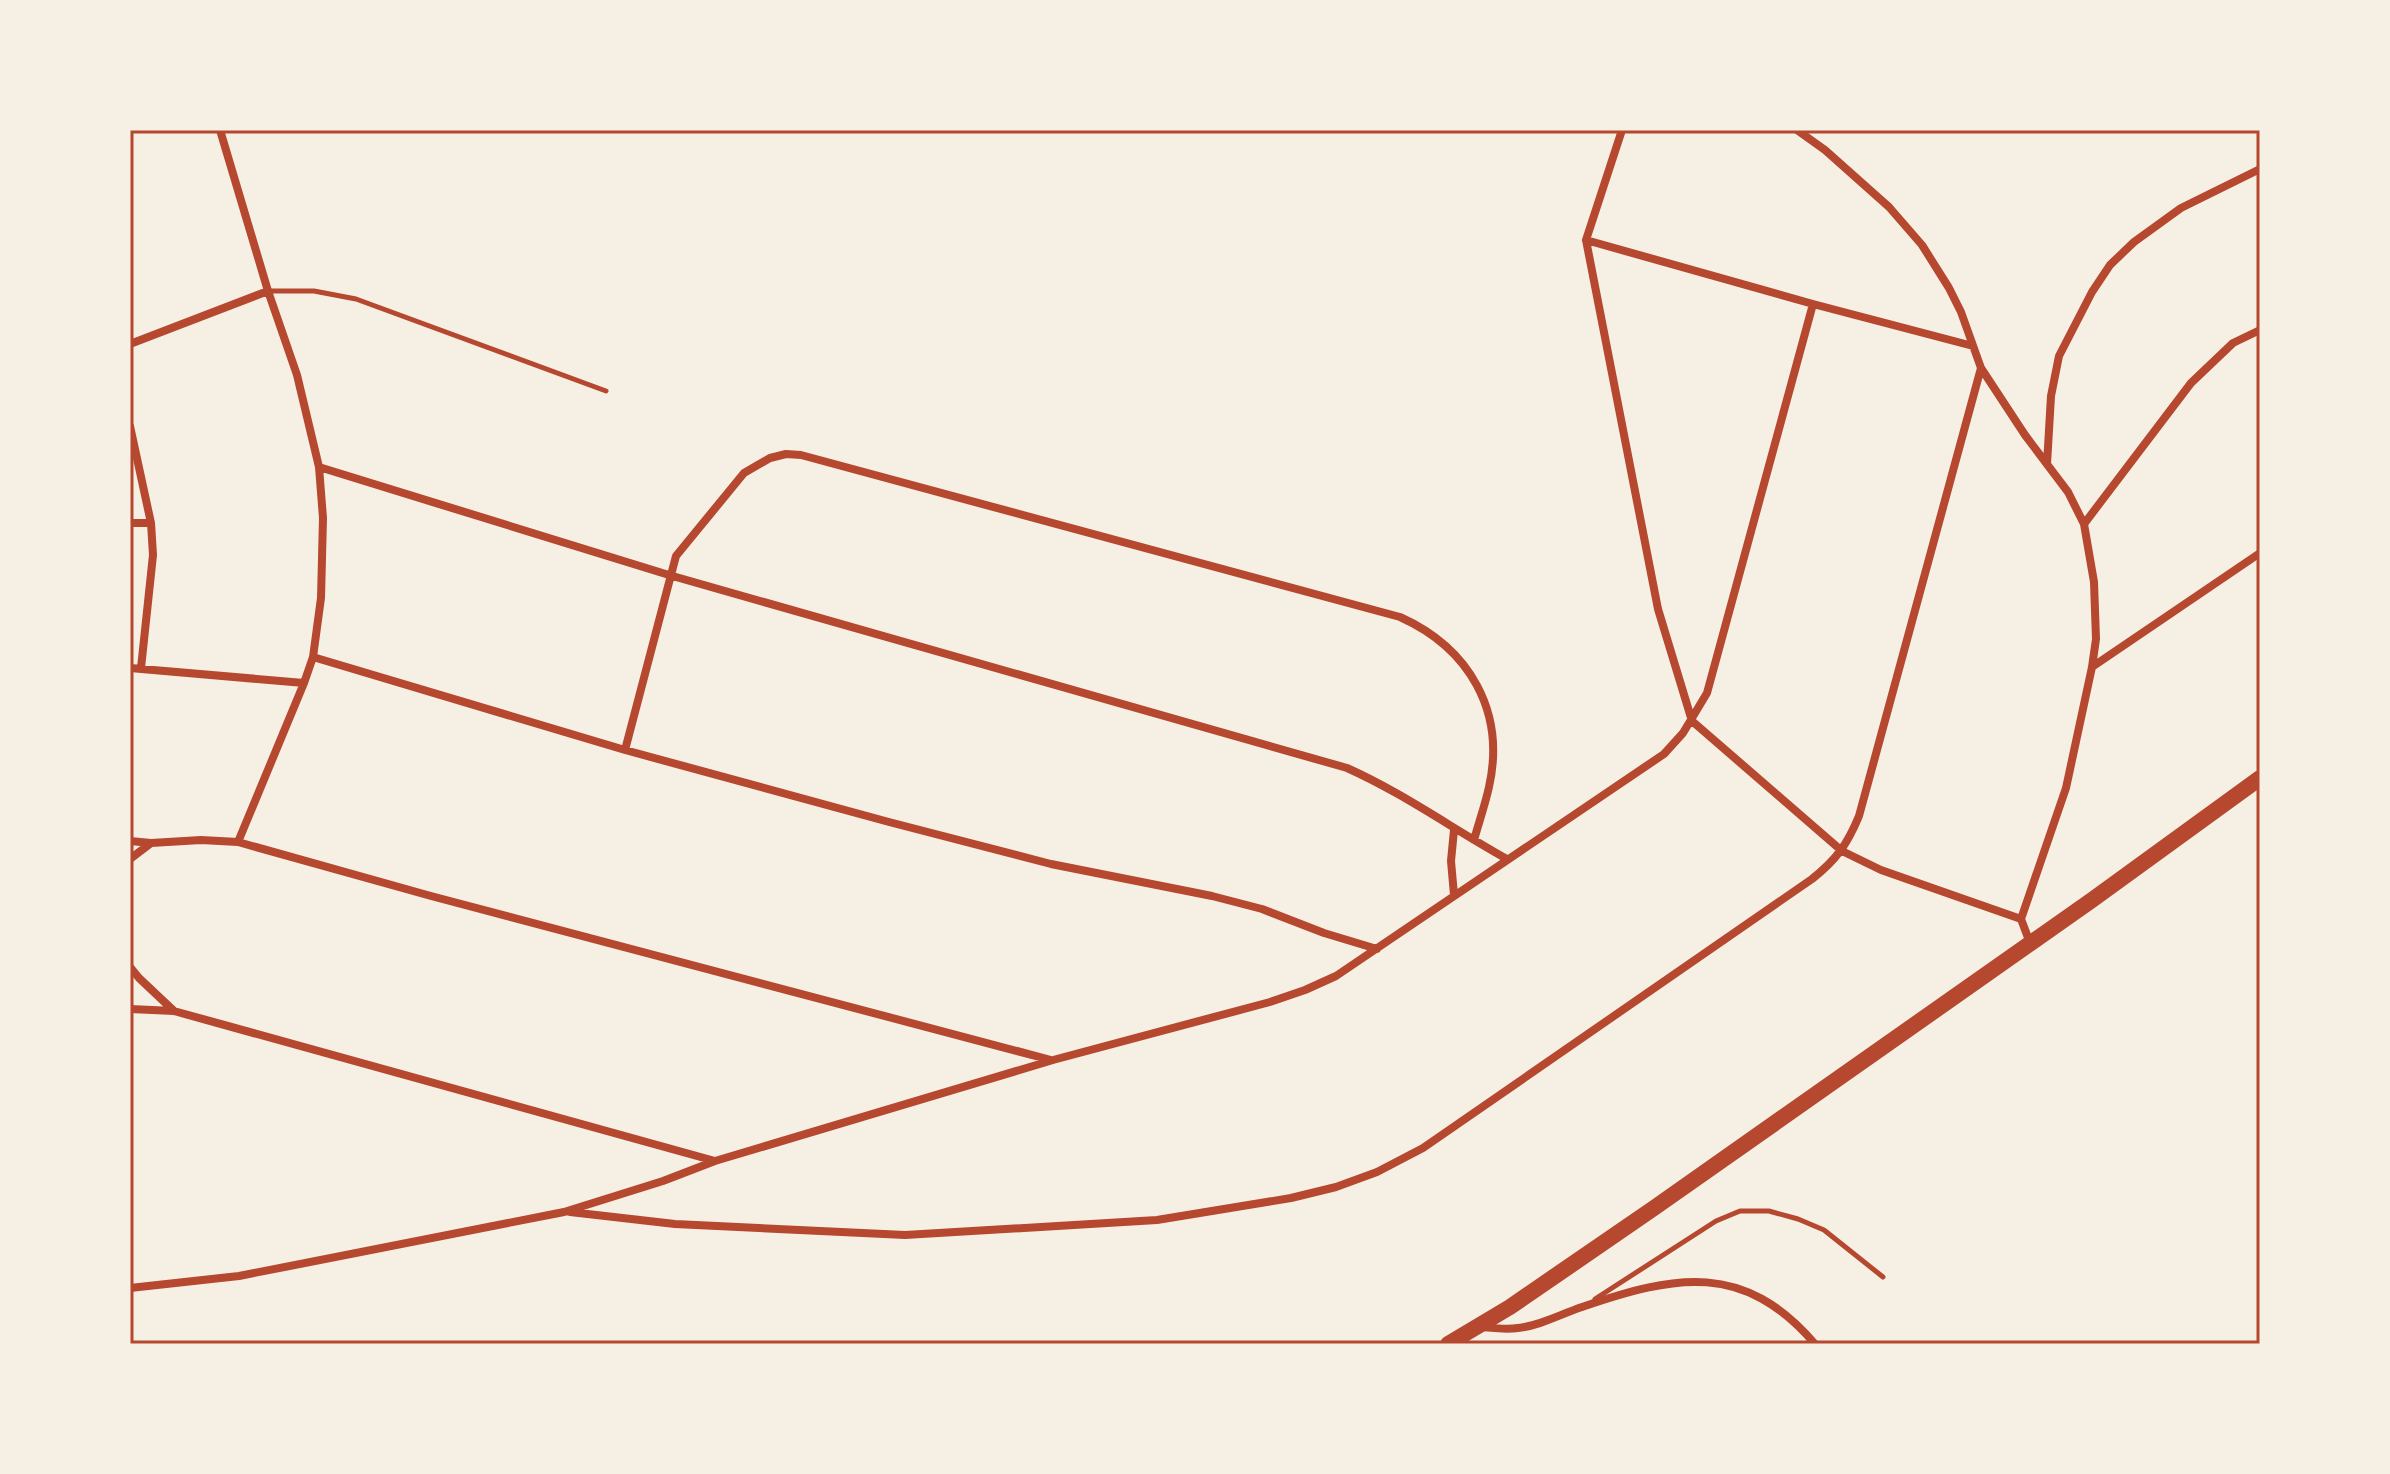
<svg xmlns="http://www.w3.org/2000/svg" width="2390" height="1474" font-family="Arial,sans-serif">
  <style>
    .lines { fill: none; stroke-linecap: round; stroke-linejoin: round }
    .service { stroke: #b5482f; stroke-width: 5 }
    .minor { stroke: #b5482f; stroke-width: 8 }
    .primary { stroke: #b5482f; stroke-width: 16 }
    .neatline { fill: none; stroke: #b5482f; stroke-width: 3 }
  </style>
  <rect width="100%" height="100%" fill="#f6efe4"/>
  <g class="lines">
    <path class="service" d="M269,291H314L356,299L606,391
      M1595,1299L1716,1221L1740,1211H1769L1798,1219L1824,1230L1883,1277"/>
    <path class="minor" d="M220,130L268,291L297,375L319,467L323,518L321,598L313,657L304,683L238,842
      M1622,130L1586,240L1658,609L1692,721L1842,851L1881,870L2021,919
      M1797,130L1825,150L1889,207L1922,245L1949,288L1961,312L1981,368L2025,435L2068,492L2084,524L2094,582L2096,639L2092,667L2066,788L2021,919L2030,943
      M1586,240L1813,304L1973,346
      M130,344L268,291
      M130,426L151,523L153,555L141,668
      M2047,464L2051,396L2059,356L2092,292L2110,265L2134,242L2181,208L2260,169
      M319,467L669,575L1347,768C1403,793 1453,829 1507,859
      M130,523H151
      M2084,524L2191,383L2233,343L2260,330
      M313,657L625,750L889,822L1051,864L1212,896L1262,909L1324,933L1377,949
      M2092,667L2260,553
      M130,668L304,683
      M625,750L676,556L744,473L770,458L786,454L801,455L1400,617C1469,648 1506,711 1489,787C1485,805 1479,822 1474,840
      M1454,830L1451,861L1454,895
      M130,841L151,843
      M130,859L151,843L201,840L238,842L431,896L1051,1060
      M130,967L139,978L174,1011
      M130,1009L174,1011L715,1161
      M570,1212L675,1224L905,1235L1157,1220L1291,1198L1336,1187L1377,1172L1423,1148L1812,879C1836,860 1847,845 1859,816L1981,368
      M130,1288L239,1276L564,1212L663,1181L715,1161L1053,1060L1270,1002L1305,990L1336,976L1664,754L1683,733L1707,693L1813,304
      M1481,1327C1493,1328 1506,1330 1518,1328C1539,1326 1561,1314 1582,1307C1675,1275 1744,1261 1815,1344"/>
    <path class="primary" d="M1448,1344L1510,1307L1654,1208L2092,900L2260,778"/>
  </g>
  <rect width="2390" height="1474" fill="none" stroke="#f6efe4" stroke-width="264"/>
  <rect x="132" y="132" width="2126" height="1210" class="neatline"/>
</svg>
